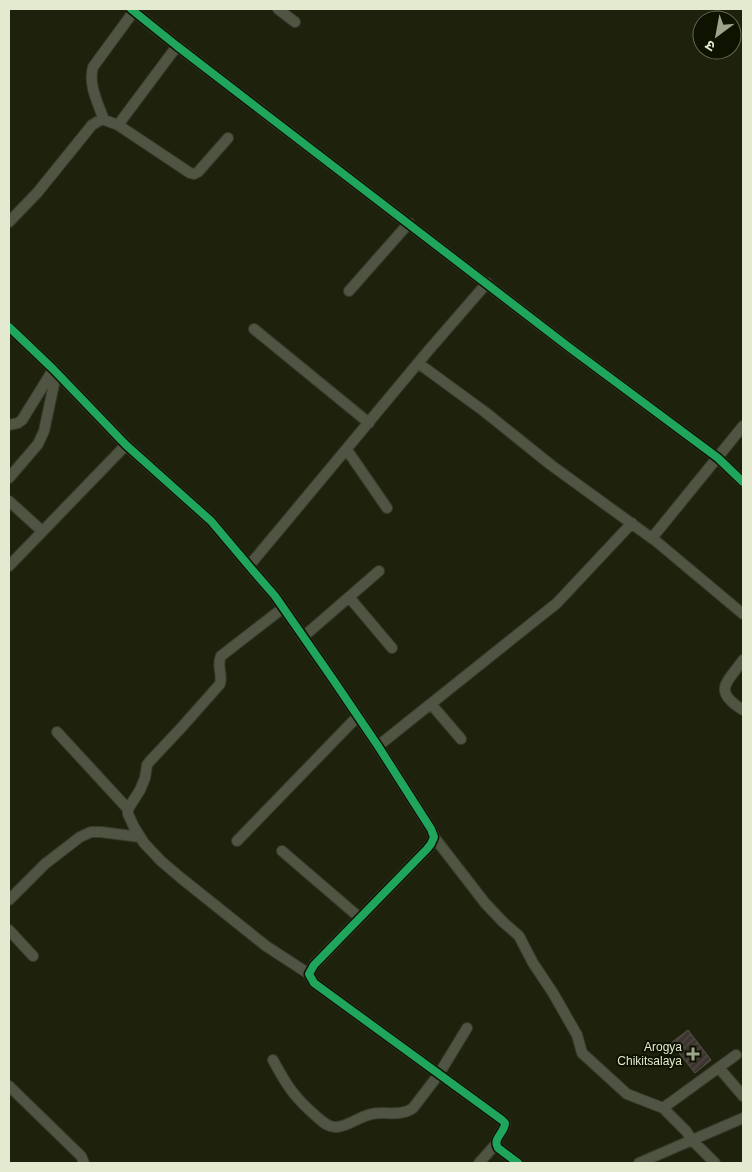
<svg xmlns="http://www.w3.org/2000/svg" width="752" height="1172" font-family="Helvetica,'Noto Sans Devanagari',sans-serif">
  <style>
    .building { fill: url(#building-hatch); stroke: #59514b }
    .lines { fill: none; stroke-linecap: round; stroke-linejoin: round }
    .minor-casing { stroke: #383c2d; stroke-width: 12 }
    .minor { stroke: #505442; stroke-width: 10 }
    .cycleway-casing { stroke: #0e1201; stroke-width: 11 }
    .cycleway { stroke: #20a55d; stroke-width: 8 }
    .poi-dot { fill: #9ea48c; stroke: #0e1201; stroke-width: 2 }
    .labels { text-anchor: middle; stroke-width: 4; stroke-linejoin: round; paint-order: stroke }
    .poi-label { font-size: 12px; fill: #e3ead0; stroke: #0e1201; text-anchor: end }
  </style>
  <defs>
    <pattern id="building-hatch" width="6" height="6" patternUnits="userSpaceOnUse" patternTransform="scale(1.25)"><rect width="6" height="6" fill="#3d352f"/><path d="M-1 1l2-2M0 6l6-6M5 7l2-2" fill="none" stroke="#504942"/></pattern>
  </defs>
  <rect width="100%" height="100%" fill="#1e220d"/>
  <path class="building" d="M688,1030L711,1060L695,1073L671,1043Z"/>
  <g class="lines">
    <g class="minor-casing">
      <path id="minor" d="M131,9L177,46L570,348L718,458L743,482
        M278,9L295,22
        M104,120C98,103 88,85 93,67L134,11
        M118,125L190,173L194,174L198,172L228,138
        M9,222L37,193L92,125L102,119L118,125L177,46
        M349,291L409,223
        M9,327L53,369L126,445L211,521L249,566L275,596L332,678L378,746L431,829L434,837L431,844L427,849L314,965L309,974L314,983L502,1120L505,1123C505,1133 492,1138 498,1148L518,1163
        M254,329L369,423
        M418,363L485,412L551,465L657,542L743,614
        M9,425L18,423L22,420L53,370
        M347,450L387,508
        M9,478L38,444L44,431L54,384L51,374
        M9,501L42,531
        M652,538L743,426
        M9,566L126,445
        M249,566L428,351L487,283
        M349,597L392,648
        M283,608L221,656C216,666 223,673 220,684L181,728L150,761L147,765L145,778L140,790L128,809V814L134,827L144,843L161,861L181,878L266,946L309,974
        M303,637L379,571
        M743,660C728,682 711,690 743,710
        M431,704L461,739
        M57,732L128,809
        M378,746L557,603L632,523
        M434,837L485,903L503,922L519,936L533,963L553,993L577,1035L582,1053L627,1094L663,1108L686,1131L692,1140L715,1163
        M237,841L358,716
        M282,851L360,918
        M9,900L45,864L80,837L91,832H101L140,837
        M9,930L33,956
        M273,1060C287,1086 294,1097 317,1117C323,1122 329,1128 337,1127C349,1126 360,1116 372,1114C386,1111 401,1117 413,1108L439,1074L467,1028
        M719,1068L743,1096
        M9,1086L81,1156L84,1163
        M663,1108L736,1055
        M479,1163L496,1144
        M639,1163L743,1118"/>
    </g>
    <use href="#minor" class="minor"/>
    <g class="cycleway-casing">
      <path id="cycleway" d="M131,9L177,46L570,348L718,458L743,482
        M9,327L53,369L126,445L211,521L249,566L275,596L332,678L378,746L431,829L434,837L431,844L427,849L314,965L309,974L314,983L502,1120L505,1123C505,1133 492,1138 498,1148L518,1163"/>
    </g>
    <use href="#cycleway" class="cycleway"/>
  </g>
  <path class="poi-dot" d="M690.5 1046.5h5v5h5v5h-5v5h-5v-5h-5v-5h5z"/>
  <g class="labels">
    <g class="poi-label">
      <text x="682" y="1051">Arogya<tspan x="682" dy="14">Chikitsalaya</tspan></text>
    </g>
  </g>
  <rect width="752" height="1172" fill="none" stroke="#e3ead0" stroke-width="20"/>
  <g transform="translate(717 35) rotate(212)"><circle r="24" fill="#0e1201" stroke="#636854"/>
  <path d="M0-4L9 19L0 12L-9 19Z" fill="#9ea48c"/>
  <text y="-8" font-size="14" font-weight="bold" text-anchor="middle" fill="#e3ead0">उ</text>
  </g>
</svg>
